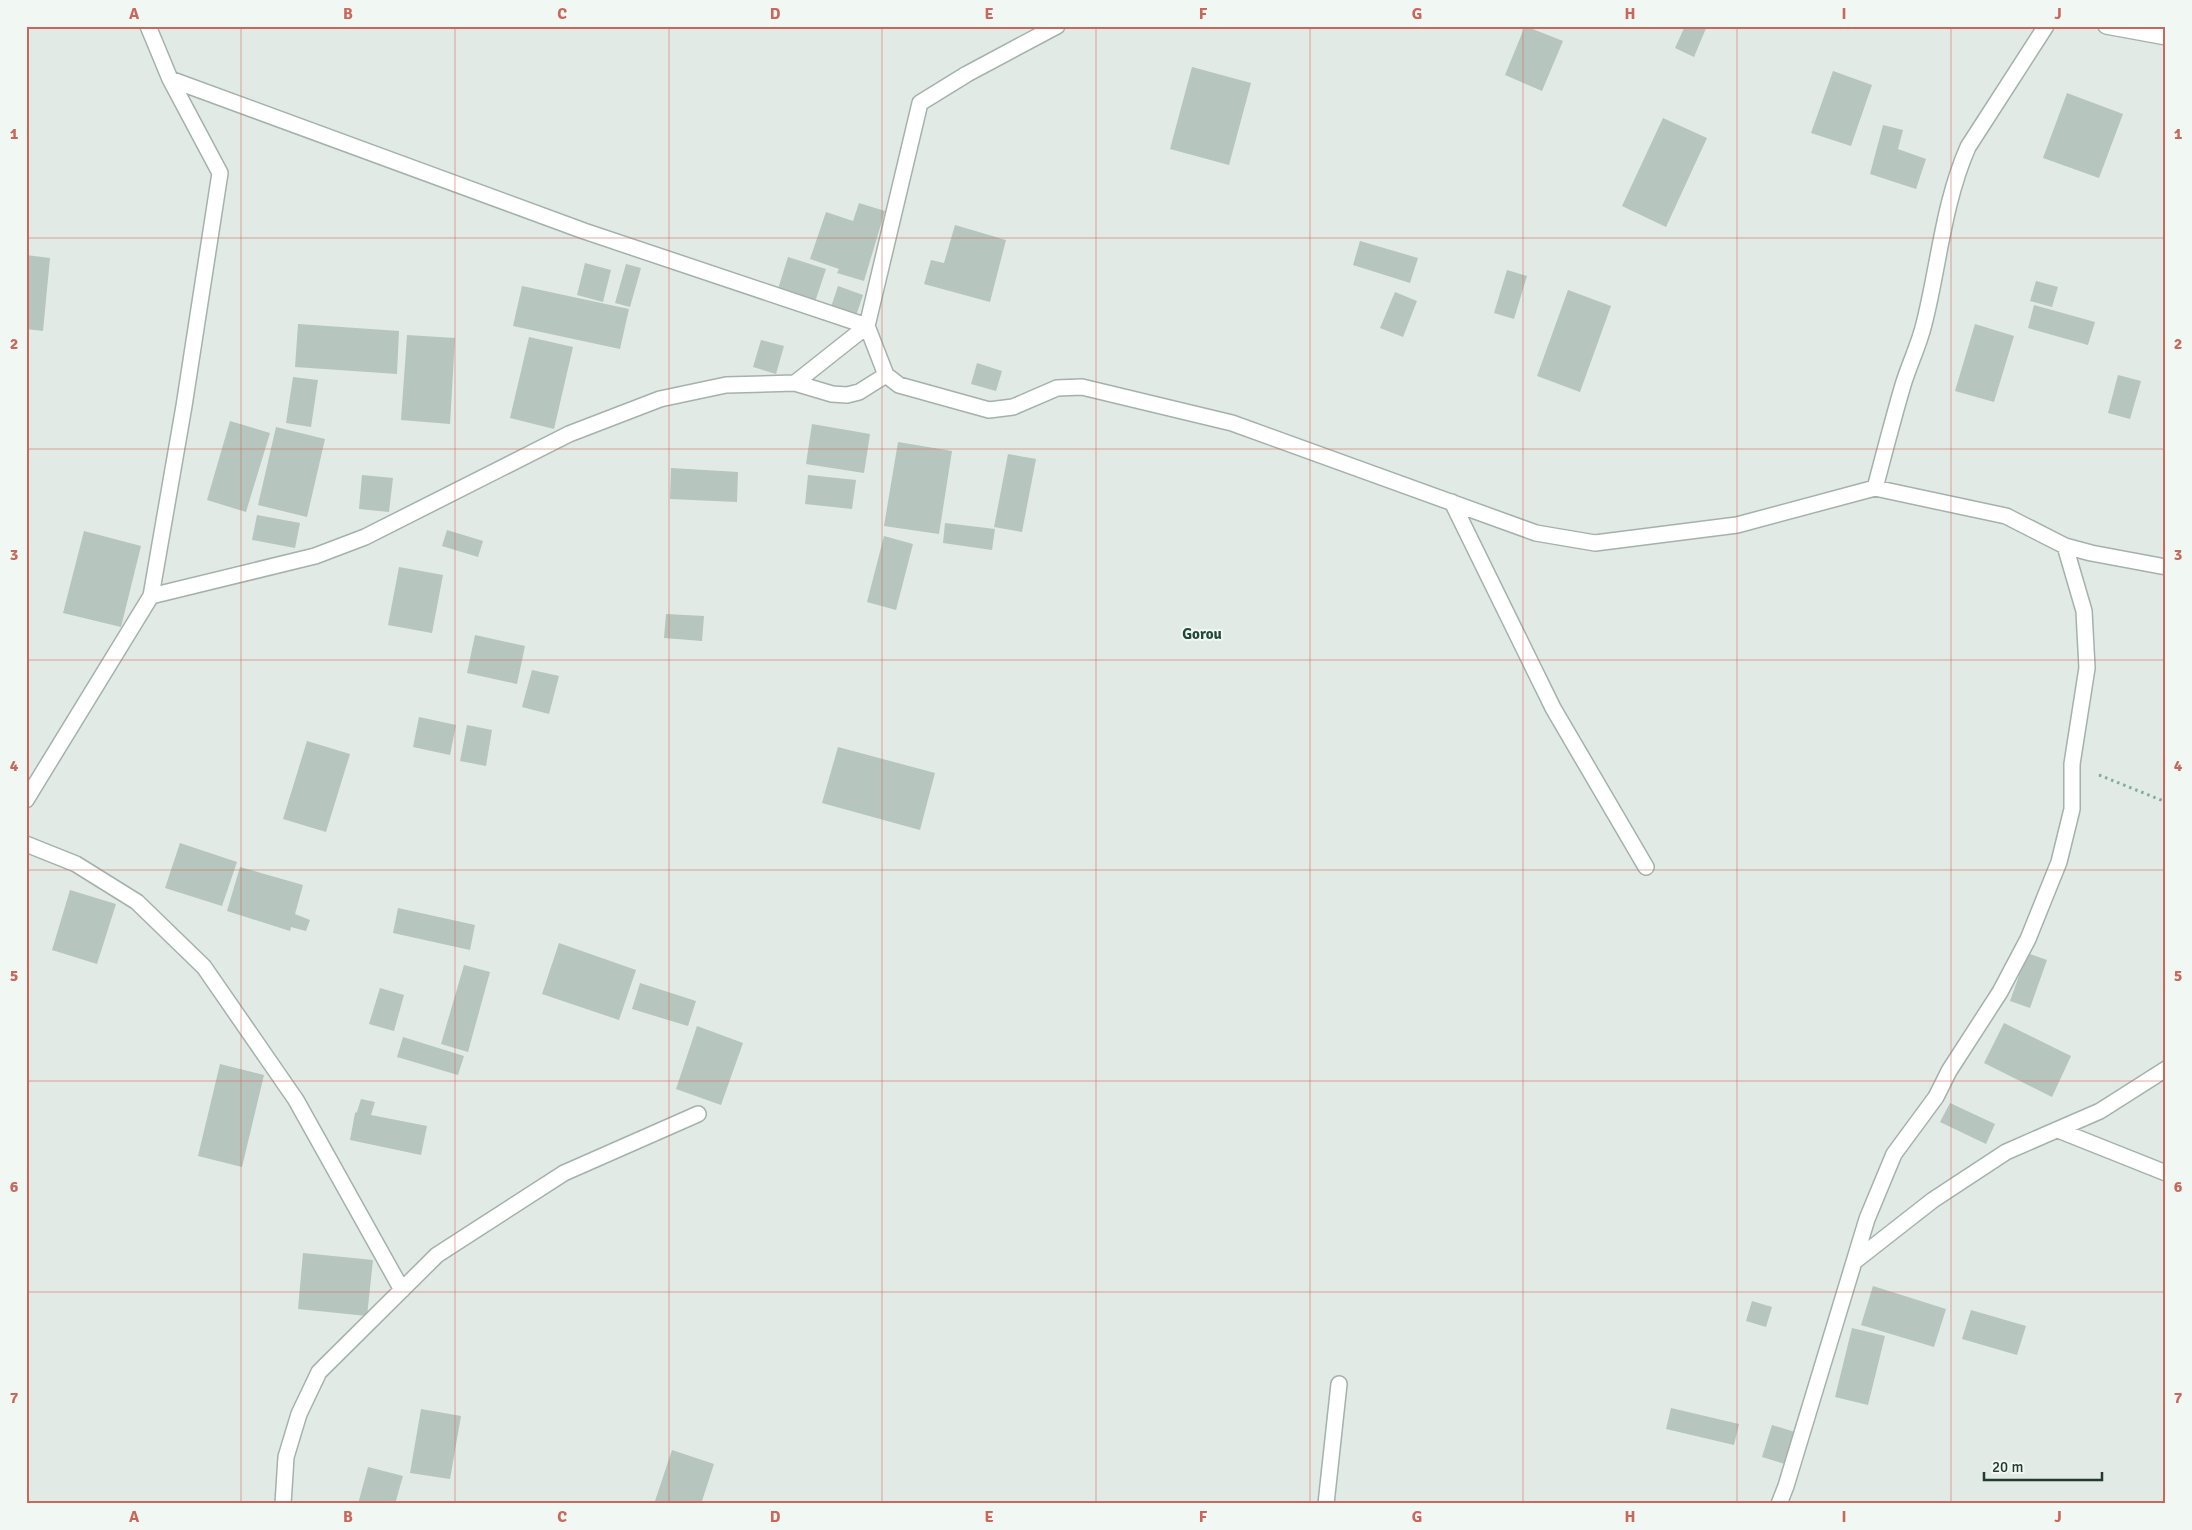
<svg xmlns="http://www.w3.org/2000/svg" width="2192" height="1530" font-family="Signika,sans-serif">
  <style>
    .building { fill: #b6c5bd }
    .lines { fill: none; stroke-linecap: round; stroke-linejoin: round }
    .street-casing { stroke: #a4b2ab; stroke-width: 18 }
    .path { stroke: #83ac99; stroke-width: 3; stroke-dasharray: 2.5 4; stroke-linecap: butt }
    .street { stroke: #fff; stroke-width: 15 }
    .grid { fill: none; stroke: #ca665a; stroke-width: 1; stroke-opacity: 0.55 }
    .labels { text-anchor: middle; stroke-width: 4; stroke-linejoin: round; paint-order: stroke }
    .neighbourhood-label { font-size: 15px; font-weight: bold; fill: #204a3a; stroke: #f1f7f3 }
    .neatline { fill: none; stroke: #ca665a; stroke-width: 2 }
    .grid-label { font-size: 16px; text-anchor: middle; font-weight: bold; fill: #ca665a }
  </style>
  <rect width="100%" height="100%" fill="#e1eae5"/>
  <path class="building" d="M1525,26L1563,41L1542,91L1505,75Z
    M1685,26H1707L1694,57L1675,48Z
    M1192,67L1251,83L1229,165L1170,149Z
    M1833,71L1872,85L1851,146L1811,133Z
    M2067,93L2123,114L2099,178L2043,158Z
    M1663,118L1707,138L1666,227L1622,206Z
    M1883,125L1903,130L1898,149L1926,159L1916,189L1870,174Z
    M859,203L885,211L864,281L837,273L839,269L810,259L826,212L853,221Z
    M955,225L1006,240L990,302L924,284L931,260L944,263Z
    M1360,241L1418,258L1410,283L1353,265Z
    M26,255L50,258L43,331L26,329Z
    M788,257L826,269L815,302L778,289Z
    M585,263L611,270L603,302L577,295Z
    M626,264L641,268L630,307L615,303Z
    M1507,270L1527,276L1514,319L1494,313Z
    M2036,281L2058,287L2052,307L2030,301Z
    M522,286L629,309L620,349L513,326Z
    M838,286L863,295L856,316L831,307Z
    M1568,290L1611,306L1580,392L1537,376Z
    M1395,292L1417,301L1403,337L1380,328Z
    M2034,305L2095,322L2088,345L2028,328Z
    M298,324L399,331L397,374L295,367Z
    M1975,324L2014,336L1994,402L1955,391Z
    M407,335L455,338L450,424L401,420Z
    M529,337L573,347L554,429L510,418Z
    M761,340L784,346L776,374L753,367Z
    M977,363L1002,371L996,391L971,384Z
    M2118,375L2141,381L2130,419L2108,413Z
    M293,377L318,380L311,427L286,423Z
    M230,421L270,433L246,512L207,500Z
    M812,424L870,434L864,473L806,464Z
    M276,427L325,439L307,517L258,505Z
    M898,442L952,451L939,534L884,526Z
    M1008,454L1036,459L1022,532L994,527Z
    M671,468L738,472L737,502L670,499Z
    M362,475L393,478L389,512L359,509Z
    M808,475L856,480L852,509L805,504Z
    M257,515L300,523L295,548L252,540Z
    M945,523L995,529L992,550L943,543Z
    M447,530L483,541L478,557L442,546Z
    M84,531L141,546L121,627L63,613Z
    M884,536L913,544L896,610L867,602Z
    M399,567L443,575L432,633L388,625Z
    M666,614L704,616L702,641L664,638Z
    M475,635L525,646L517,684L467,673Z
    M532,670L559,676L549,714L522,707Z
    M419,717L456,725L450,755L413,747Z
    M467,725L492,730L486,766L460,761Z
    M307,741L350,754L326,832L283,819Z
    M838,747L935,773L920,830L822,803Z
    M180,843L237,862L222,906L165,888Z
    M240,867L303,885L295,914L310,920L306,931L291,927L290,931L227,911Z
    M70,890L116,904L97,964L52,950Z
    M398,908L475,925L470,950L393,933Z
    M559,943L636,970L619,1020L542,994Z
    M2027,953L2047,960L2030,1008L2010,1001Z
    M464,965L490,972L468,1052L441,1044Z
    M640,983L696,1001L688,1026L632,1009Z
    M380,988L404,995L394,1031L369,1024Z
    M2004,1023L2071,1056L2052,1097L1984,1063Z
    M697,1026L743,1043L721,1105L676,1089Z
    M403,1037L464,1056L458,1075L397,1057Z
    M220,1064L264,1075L242,1167L198,1156Z
    M361,1099L375,1102L371,1115L427,1126L421,1155L350,1140L355,1113L357,1112Z
    M1950,1103L1995,1124L1986,1144L1940,1122Z
    M303,1253L373,1260L367,1316L298,1309Z
    M1873,1286L1946,1309L1934,1347L1861,1325Z
    M1752,1301L1772,1307L1766,1327L1746,1321Z
    M1971,1310L2026,1326L2017,1355L1962,1339Z
    M1852,1328L1885,1336L1868,1405L1835,1397Z
    M1671,1408L1739,1424L1734,1445L1666,1429Z
    M421,1409L461,1416L450,1479L410,1473Z
    M1772,1425L1798,1433L1788,1465L1762,1457Z
    M672,1450L714,1464L701,1504H654Z
    M368,1467L403,1476L395,1504H358Z"/>
  <g class="lines">
    <g class="street-casing">
      <path id="street" d="M2106,26L2166,37
        M170,79L584,231L867,326L920,103L967,74L1057,26
        M795,383L867,326L886,375L899,385L989,410L1013,407L1057,388L1082,387L1232,423L1536,533L1595,543L1737,525L1875,488L2006,516L2065,546L2091,553L2166,567
        M1875,488C1884,454 1893,419 1903,385C1909,365 1919,345 1924,324C1939,265 1943,204 1968,147L2046,26
        M1452,502L1553,708L1646,867
        M151,596L315,556L365,537L569,434L660,399L726,385L795,383L832,394L847,395L859,392L886,375
        M26,800L151,596L184,406L220,173L170,79L148,26
        M26,844L76,864L137,902L204,967L296,1100L402,1290
        M2058,1130L2166,1173
        M1855,1261L1933,1200L2006,1152L2100,1111L2166,1069
        M283,1504L286,1457L299,1414L319,1372L437,1255L564,1173L698,1114
        M1326,1504L1339,1384
        M1779,1504L1786,1486L1867,1219L1894,1154L1936,1097L1949,1071L2000,992L2028,939L2059,862L2072,809V764L2087,668L2084,611L2065,546"/>
    </g>
    <path class="path" d="M2099,775L2166,802"/>
    <use href="#street" class="street"/>
  </g>
  <path class="grid" d="M241,26V1504M455,26V1504M669,26V1504M882,26V1504M1096,26V1504M1310,26V1504M1523,26V1504M1737,26V1504M1951,26V1504M26,238H2166M26,449H2166M26,660H2166M26,870H2166M26,1081H2166M26,1292H2166"/>
  <g class="labels">
    <g class="neighbourhood-label">
      <text x="1202" y="639">Gorou</text>
    </g>
  </g>
  <rect width="2192" height="1530" fill="none" stroke="#f1f7f3" stroke-width="55"/>
  <path d="M1984 1472v8h118v-8" fill="none" stroke="#223a30" stroke-width="2.5"/>
  <text x="1992" y="1472" font-size="15" fill="#223a30" stroke="#f1f7f3" stroke-width="4" paint-order="stroke">20 m</text>
  <rect x="28" y="28" width="2136" height="1474" class="neatline"/>
  <g class="grid-label">
    <text x="134" y="19">A</text>
    <text x="348" y="19">B</text>
    <text x="562" y="19">C</text>
    <text x="775" y="19">D</text>
    <text x="989" y="19">E</text>
    <text x="1203" y="19">F</text>
    <text x="1417" y="19">G</text>
    <text x="1630" y="19">H</text>
    <text x="1844" y="19">I</text>
    <text x="2058" y="19">J</text>
    <text x="14" y="139">1</text>
    <text x="2178" y="139">1</text>
    <text x="14" y="349">2</text>
    <text x="2178" y="349">2</text>
    <text x="14" y="560">3</text>
    <text x="2178" y="560">3</text>
    <text x="14" y="771">4</text>
    <text x="2178" y="771">4</text>
    <text x="14" y="981">5</text>
    <text x="2178" y="981">5</text>
    <text x="14" y="1192">6</text>
    <text x="2178" y="1192">6</text>
    <text x="14" y="1403">7</text>
    <text x="2178" y="1403">7</text>
    <text x="134" y="1522">A</text>
    <text x="348" y="1522">B</text>
    <text x="562" y="1522">C</text>
    <text x="775" y="1522">D</text>
    <text x="989" y="1522">E</text>
    <text x="1203" y="1522">F</text>
    <text x="1417" y="1522">G</text>
    <text x="1630" y="1522">H</text>
    <text x="1844" y="1522">I</text>
    <text x="2058" y="1522">J</text>
  </g>
</svg>
